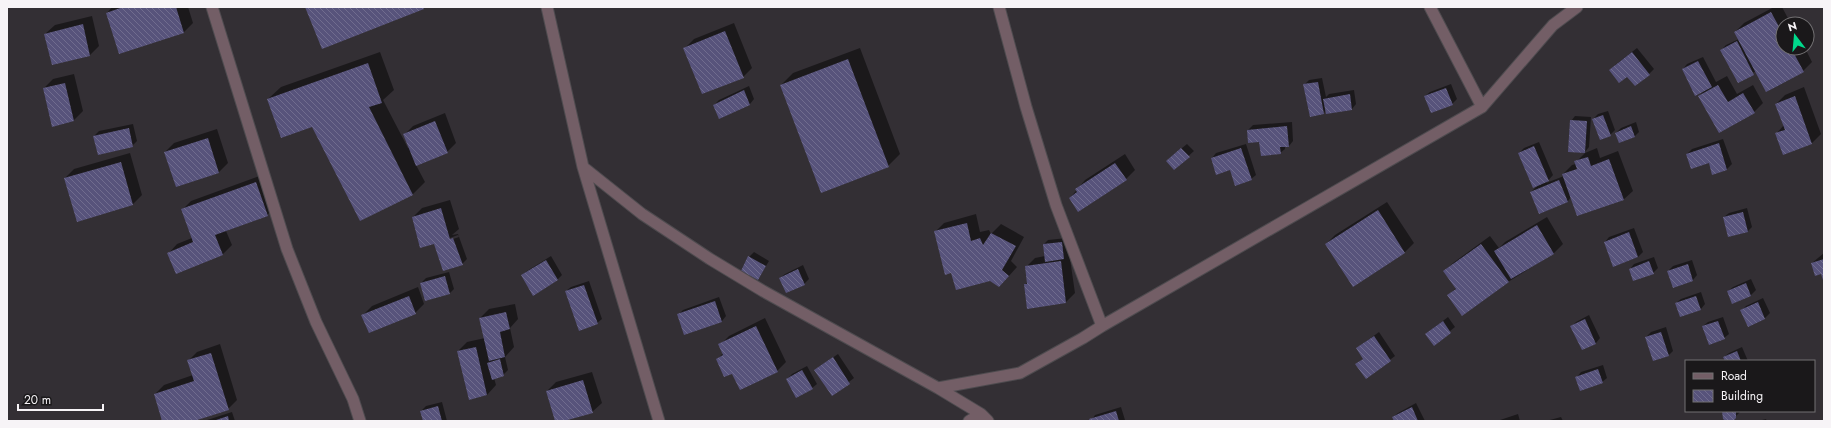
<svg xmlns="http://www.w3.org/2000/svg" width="1831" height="428" font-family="Jost,sans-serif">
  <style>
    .shadow { fill: #0007; fill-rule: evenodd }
    .building { fill: url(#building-back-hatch) }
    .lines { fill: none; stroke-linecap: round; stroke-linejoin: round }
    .minor-casing { stroke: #4e4b4f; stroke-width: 13 }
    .minor { stroke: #735e66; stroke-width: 11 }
  </style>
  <defs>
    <pattern id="building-back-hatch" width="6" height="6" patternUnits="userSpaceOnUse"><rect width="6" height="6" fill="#57537b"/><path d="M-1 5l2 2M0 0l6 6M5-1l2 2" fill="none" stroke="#706c8e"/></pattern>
  </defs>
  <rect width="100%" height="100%" fill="#332f34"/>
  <path class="shadow" d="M112,7H188L193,23L184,32L119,52L107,13Z
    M1774,7H1782L1791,24H1783V48H1805L1812,62L1803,71H1756L1738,82L1721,50L1726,45L1739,39L1735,32L1744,23Z
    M92,16L99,46L90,55L53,64L45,34L55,25Z
    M734,23L752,68L743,77L685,48L694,39Z
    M860,48L900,154L888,166L781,85L793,73Z
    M1637,48L1654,69L1649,74L1615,65Z
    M380,52L394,90L383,100L408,148H409L404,135L413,126L445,113L456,143L447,152L416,165L425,182L413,194L360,220L313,126L268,99L281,87Z
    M1703,57L1716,82L1727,76L1737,94L1753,85L1763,103L1754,112L1699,96L1706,89L1683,69L1687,64Z
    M74,74L83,111L74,120L53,125L44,88L53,79Z
    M1322,78L1326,97L1329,94L1354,90L1356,104L1352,109L1326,110L1324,113L1304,85L1309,80Z
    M1451,84L1457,99L1452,104L1425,96L1430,92Z
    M749,86L754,99L750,104L720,117L714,105L719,100Z
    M1804,87L1821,134L1812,143L1784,154L1776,134L1784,125L1776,104L1785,95Z
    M1608,111L1615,130L1610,135L1593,119L1598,114Z
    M1575,116L1591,117L1589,147L1585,152L1571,121Z
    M1292,122L1293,141L1289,146H1285V149L1280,153L1260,141L1248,130L1253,125Z
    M1636,122L1639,132L1635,136L1616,133L1621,128Z
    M133,124L137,141L132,146L94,136L99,131Z
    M217,129L228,163L219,172L176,186L165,152L174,143Z
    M1723,139L1732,164L1727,169L1713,173L1709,162L1687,154L1692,149Z
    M1539,142L1553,175L1546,183L1564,176L1563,174L1572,165L1576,164V162L1585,153L1597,148L1600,158L1618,151L1633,191L1623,200L1571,197L1568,201L1540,213L1531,192L1538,185L1519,153L1524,148Z
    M1187,144L1194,151L1174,169L1172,156Z
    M1246,144L1256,175L1251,179L1212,158L1216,153Z
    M130,153L142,195L133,204L65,178L74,169Z
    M1125,154L1135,170L1126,179L1070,198L1085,180Z
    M265,174L276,206L267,215L226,231L232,245L223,254H168L177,244L192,238L182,210L191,201Z
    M450,200L459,229L452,235L458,234L467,259L462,264L435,242L413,217L422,208ZM458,235L459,237L447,241L450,238Z
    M1387,202L1414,243L1405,252L1353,285L1326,244L1335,235Z
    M1747,208L1752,227L1748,231L1724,217L1729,213Z
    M976,214L980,232L989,230L991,234L1001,224L1024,237L1011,261L1017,267L1008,277L990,280L952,272L935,232L944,223Z
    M1547,217L1563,244L1554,253L1508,282L1449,295L1456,288L1444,272L1453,263L1490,236L1499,248L1505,242Z
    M1634,228L1643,252L1638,257L1614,266L1605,242L1609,237Z
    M1067,238L1075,293L1066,302L1028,308L1025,285L1028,281L1026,267L1035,258L1045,256L1044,244L1048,240Z
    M754,252L769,261L758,279L749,257Z
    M1824,253V281L1822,273L1812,263Z
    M551,256L562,275L557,280L522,275L527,271Z
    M1654,257L1658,268L1653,273L1630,269L1634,264Z
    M1692,260L1697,275L1693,280L1673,286L1668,271L1673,266Z
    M803,265L809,279L804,284L780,278L785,274Z
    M449,272L454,289L450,293L421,283L426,278Z
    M1751,279L1756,290L1751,295L1733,303L1728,291L1733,287Z
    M589,281L602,319L597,323L566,291L571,287Z
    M418,287L424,304L415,313L363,315L372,306Z
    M1701,292L1705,304L1701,309L1676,303L1681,299Z
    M719,297L726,316L722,321L678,315L683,310Z
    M1763,298L1770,313L1765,318L1749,326L1741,311L1746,306Z
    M515,304L518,319L510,328L514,347L505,357L508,370L503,375L494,378L496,385L487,395L469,399L458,351L467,342L485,338L480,318L489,309Z
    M1589,315L1600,338L1596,343L1582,349L1572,326L1576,322Z
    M1448,317L1455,327L1434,344L1431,330Z
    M1723,317L1729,334L1724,338L1703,326L1708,322Z
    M765,318L786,362L777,371L732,372L717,360L723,353L720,345L729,336Z
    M1666,327L1673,351L1669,355L1646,337L1651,332Z
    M1379,332L1395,356L1366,378L1357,364L1364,358L1357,348Z
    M220,344L237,400L228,409L191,421H163L155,394L164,385L193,375L188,361L197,352Z
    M1742,347L1748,361H1726L1724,357L1729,353Z
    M838,354L854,378L832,395L815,370Z
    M1603,365L1607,378L1602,382L1577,377L1581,372Z
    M807,366L817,384L812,388L787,379L792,374Z
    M592,372L602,403L592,412L556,421L547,391L556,382Z
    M442,402L447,421H424L421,411L426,406Z
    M1416,403L1425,421H1395L1393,417L1398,413Z
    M1121,407L1125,420L1124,421H1091L1095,415Z
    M1723,411H1741L1732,420Z
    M232,412L235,421H204Z
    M1518,414L1520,421H1499L1500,420Z
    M1561,417L1563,421H1546Z
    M1766,419L1767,421H1758Z"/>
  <path class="building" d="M123,7H176L184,33L119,54L106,13Z
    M305,7H423L424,9L322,49Z
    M1771,12L1783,34V48H1791L1804,72L1766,92L1734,32Z
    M83,24L90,56L52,65L44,34Z
    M725,31L744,78L702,94L683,48Z
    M1737,41L1754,75L1738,83L1720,50Z
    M1632,52L1650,75L1635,86L1627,77L1619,83L1609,70Z
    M848,59L889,167L821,193L780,85Z
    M1698,61L1712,87L1695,96L1682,69Z
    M368,63L382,103L369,107L413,195L360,221L312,127L281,138L267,99Z
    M1318,82L1324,114L1310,117L1303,84Z
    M65,83L74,121L52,127L43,88Z
    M1718,85L1728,102L1743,93L1755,113L1719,133L1698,96Z
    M1446,88L1453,105L1431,113L1424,96Z
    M744,90L750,105L719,119L713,105Z
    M1350,94L1352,110L1326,114L1323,99Z
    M1795,96L1812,144L1783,155L1775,133L1785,130L1775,104Z
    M1603,115L1611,136L1600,140L1592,119Z
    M1570,120L1587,121L1585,153L1568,152Z
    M435,121L448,153L416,166L403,134Z
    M1287,126L1289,147H1280L1281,154L1261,156L1259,142L1248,143L1247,130Z
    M1631,126L1635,137L1619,143L1615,133Z
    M129,128L133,147L98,155L93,136Z
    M208,138L219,173L176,187L164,152Z
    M1719,143L1727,170L1712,175L1709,163L1691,169L1686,154Z
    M1534,146L1549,181L1533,188L1518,153Z
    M1181,148L1190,157L1174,170L1166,161Z
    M1241,148L1252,180L1235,186L1230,170L1216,175L1211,158Z
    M1588,157L1591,166L1609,159L1624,200L1577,216L1562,174L1577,169L1574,161Z
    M121,162L133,205L77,222L64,178Z
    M1115,163L1127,180L1078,212L1069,198L1077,192L1075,189Z
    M1559,180L1568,202L1539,214L1530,192Z
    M256,182L268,216L215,235L223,255L176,274L167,253L193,242L181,209Z
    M441,208L450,239L453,238L463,265L443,271L434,244L420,248L412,217Z
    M1378,210L1405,253L1353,287L1325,244Z
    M1743,212L1748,232L1728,237L1723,217Z
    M967,223L971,241L980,238L983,245L991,233L1016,246L1002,270L1009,276L999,287L990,281L956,290L951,273L945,275L934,231Z
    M1537,225L1554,254L1511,279L1494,251Z
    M1629,232L1638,257L1613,267L1604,242Z
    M1062,242L1064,259L1045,262L1043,244Z
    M1481,244L1509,282L1462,316L1447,295L1456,289L1443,271Z
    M748,256L766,266L758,280L741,271Z
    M1824,259V283L1821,274L1815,276L1811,263Z
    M546,260L558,280L533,296L521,275Z
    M1061,261L1066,303L1027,309L1024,284H1027L1025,266Z
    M1649,261L1654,274L1633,281L1629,269Z
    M1688,264L1693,281L1673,288L1667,271Z
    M798,269L805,285L786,293L779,278Z
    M445,276L450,294L425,301L420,283Z
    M1746,283L1751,296L1732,304L1727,291Z
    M584,285L598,324L579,331L565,291Z
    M409,296L416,314L369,333L361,315Z
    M1696,296L1701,310L1680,317L1675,303Z
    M715,301L722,322L684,335L677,314Z
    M1758,302L1765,319L1748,327L1740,310Z
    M506,312L510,329L500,332L505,357L489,361L479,318Z
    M1585,319L1596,344L1582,350L1570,326Z
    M1443,321L1451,333L1434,346L1425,334Z
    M1718,321L1725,339L1709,345L1702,326Z
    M756,326L778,372L740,390L732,374L724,377L716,359L723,355L718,344Z
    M1661,332L1669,356L1653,361L1645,337Z
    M1374,336L1391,361L1366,379L1355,364L1363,359L1356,348Z
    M476,347L487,395L469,400L457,351Z
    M1737,351L1741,361H1725L1723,357Z
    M211,353L229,410L194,421H162L154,394L194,381L187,360Z
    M833,357L850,384L832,396L814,370Z
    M500,359L504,376L492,380L487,363Z
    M1598,369L1603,383L1580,391L1575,377Z
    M802,370L813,389L796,398L786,379Z
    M583,380L593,413L564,421H555L546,391Z
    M438,406L442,421H423L420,411Z
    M1412,407L1418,421H1394L1392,417Z
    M1116,411L1119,421H1090L1089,419Z
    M1722,411H1736V418L1733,421H1726L1723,419Z
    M228,416L229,421H213Z"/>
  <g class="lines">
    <g class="minor-casing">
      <path id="minor" d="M212,7L287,249L316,322L353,399L360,421
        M547,7L583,167L659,421
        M999,7L1026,107L1056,205L1102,326
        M1430,7L1482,107
        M583,167L642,214L710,259L763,291L938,388L981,414L988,421
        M938,388L1020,373L1083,338L1102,326L1482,107L1553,25L1577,7
        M969,421L981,414"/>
    </g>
    <use href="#minor" class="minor"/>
  </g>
  <rect width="1831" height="428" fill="none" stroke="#f7f4f7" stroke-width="16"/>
  <rect x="1685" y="360" width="130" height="52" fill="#1a181a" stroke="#727072"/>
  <rect x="1693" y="373" width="20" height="6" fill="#735e66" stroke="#727072"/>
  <text x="1721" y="380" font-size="12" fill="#f7f4f7">Road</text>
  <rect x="1693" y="390" width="20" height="12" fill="url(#building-back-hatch)" stroke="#727072"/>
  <text x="1721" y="400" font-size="12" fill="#f7f4f7">Building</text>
  <g transform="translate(1795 36) rotate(344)"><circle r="19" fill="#1a181a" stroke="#727072"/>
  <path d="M0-3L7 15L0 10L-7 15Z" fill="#00d98c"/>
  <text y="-6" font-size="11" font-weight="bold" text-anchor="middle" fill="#f7f4f7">N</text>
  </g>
  <path d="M18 404v6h85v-6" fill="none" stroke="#f7f4f7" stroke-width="2"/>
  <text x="24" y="404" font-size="12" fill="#f7f4f7" stroke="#1a181a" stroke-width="3" paint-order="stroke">20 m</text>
</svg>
